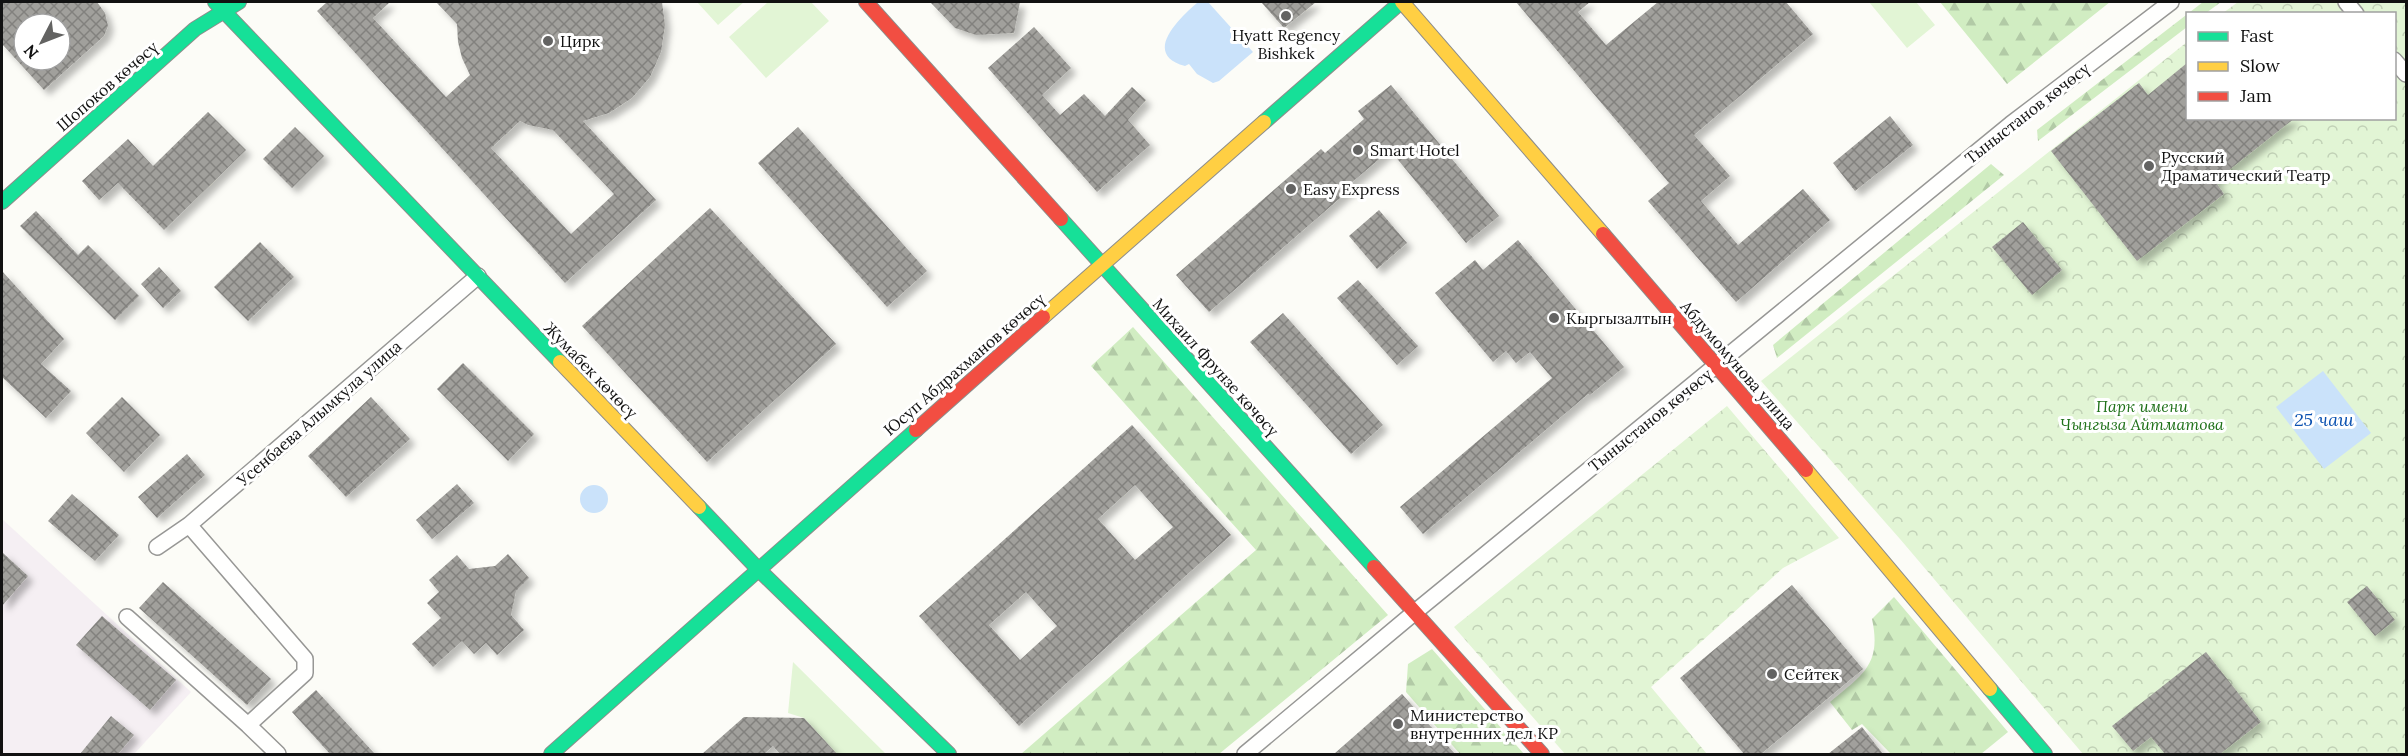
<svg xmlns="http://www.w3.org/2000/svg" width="2408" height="756" font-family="Lora,serif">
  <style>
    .industrial { fill: #f5eff3 }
    .grass { fill: #e2f5d5 }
    .forest { fill: url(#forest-firs) }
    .park { fill: url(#park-crowns) }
    .water { fill: #cae2fa }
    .building { fill: url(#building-cross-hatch); fill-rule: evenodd; filter: url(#shadow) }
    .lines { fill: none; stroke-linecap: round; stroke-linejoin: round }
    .street-casing { stroke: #979795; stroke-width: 18 }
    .fast-casing { stroke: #8d8d8b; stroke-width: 16 }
    .slow-casing { stroke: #8d8d8b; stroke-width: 16 }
    .jam-casing { stroke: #8d8d8b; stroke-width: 16 }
    .street { stroke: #fffffe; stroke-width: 15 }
    .fast { stroke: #16e098; stroke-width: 14 }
    .slow { stroke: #ffcf43; stroke-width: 14 }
    .jam { stroke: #f24e42; stroke-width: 14 }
    .poi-dot { fill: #636362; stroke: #fff; stroke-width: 2 }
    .labels { text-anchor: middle; stroke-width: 6; stroke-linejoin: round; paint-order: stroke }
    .poi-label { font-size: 16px; fill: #111; stroke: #fff; text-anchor: start }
    .street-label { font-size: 16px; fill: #111; stroke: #fff }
    .park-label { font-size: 16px; font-style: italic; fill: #1f7119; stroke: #fff }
    .water-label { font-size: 18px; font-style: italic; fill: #0c52b1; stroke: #fff }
  </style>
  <defs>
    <pattern id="forest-firs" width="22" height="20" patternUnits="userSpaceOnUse" patternTransform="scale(1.5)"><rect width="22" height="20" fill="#d1edc2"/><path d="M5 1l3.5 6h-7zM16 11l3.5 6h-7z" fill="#b2caa6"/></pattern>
    <pattern id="park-crowns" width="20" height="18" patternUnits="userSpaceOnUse" patternTransform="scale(1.5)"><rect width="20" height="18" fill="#e2f5d5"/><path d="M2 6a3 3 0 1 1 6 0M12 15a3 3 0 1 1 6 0" fill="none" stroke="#c1d1b6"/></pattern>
    <pattern id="building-cross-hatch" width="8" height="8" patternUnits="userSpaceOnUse" patternTransform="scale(1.5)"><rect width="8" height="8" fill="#a1a09c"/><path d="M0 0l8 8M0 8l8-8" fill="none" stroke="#82817e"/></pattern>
    <filter id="shadow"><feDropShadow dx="5.5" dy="5.5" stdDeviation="3" flood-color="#0004"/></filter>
  </defs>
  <rect width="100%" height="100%" fill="#fcfcf7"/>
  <path class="industrial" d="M2,519L191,692L134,754H2Z"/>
  <path class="grass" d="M697,2H744L718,25Z
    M768,2H811L829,21L766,78L729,37Z
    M1869,2H1916L1935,25L1907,48Z
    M793,662L886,754H837L804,718L788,713Z"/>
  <path class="forest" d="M1940,2H2110L2007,84Z
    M2203,2H2221L2206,13L2188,14L2187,27L2038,141L2037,130Z
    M1991,164L2004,175L1777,358L1773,345Z
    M1133,327L1388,615L1219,754H1021L1256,550L1091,366Z
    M1894,597L2008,732L1981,754H1891L1862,724L1852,730L1830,702C1862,675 1882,665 1872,619Z
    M1432,649L1524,754H1460L1406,692L1408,664Z"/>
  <path class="park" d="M2238,2H2406V754H2083L1900,539L1761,381L2187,42L2188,118H2394V14L2223,13Z
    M1727,406L1839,538L1783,568L1651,687L1707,754H1565L1454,627Z"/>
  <path class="water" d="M1198,2H1208L1253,52L1219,81L1213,83L1197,74L1189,64L1185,66C1140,54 1182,16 1198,2Z
    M2323,371L2371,433L2324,469L2276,407Z
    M580 499a14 14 0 1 1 28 0a14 14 0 1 1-28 0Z"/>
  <path class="building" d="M2,2H97L105,13L108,26L104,36L44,90L2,44ZM24,24H60V60H24Z
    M327,2H390L373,18L446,97L470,75L462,58L458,42L457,24L436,2H662L665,25L661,52L650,77L632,98L609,113L583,121L656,200L565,283L317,11ZM520,121L528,125L553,130L614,194L571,234L491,148Z
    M930,2H1020L1014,33L976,35L955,28Z
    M1261,2H1316L1284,28Z
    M1516,2H1590L1578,12L1606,45L1658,2H1786L1813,34L1694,135L1730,176L1701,201L1738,245L1803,189L1830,220L1736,302L1648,201L1669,183Z
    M1034,27L1071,68L1042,95L1060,115L1084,94L1105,116L1132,87L1146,100L1128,120L1150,145L1097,192L988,68Z
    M2187,63V118H2295L2215,181L2224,194L2137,261L2051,151L2139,83L2148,95Z
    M1391,85L1499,216L1466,243L1390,150L1351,183L1354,186L1209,312L1176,275L1321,149L1325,153L1364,119L1358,111Z
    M208,112L246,150L164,230L118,183L99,200L82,181L128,139L153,166Z
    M1890,116L1913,145L1855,191L1833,163Z
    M295,127L324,156L292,188L263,159Z
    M798,127L927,271L887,307L758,163Z
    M710,208L836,344L707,462L582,326Z
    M1379,210L1407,243L1377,269L1349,236Z
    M36,211L78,255L88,245L139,296L115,320L20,226Z
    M2023,222L2062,270L2032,295L1992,247Z
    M1518,240L1624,367L1590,395L1588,394L1423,534L1400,507L1552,378L1530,352L1516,363L1506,351L1493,362L1435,293L1475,260L1483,270Z
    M260,242L294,277L248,321L214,287Z
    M159,267L181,291L163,308L141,284Z
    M2,271L64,339L41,364L71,391L46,418L2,377Z
    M1358,280L1418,346L1397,365L1337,298Z
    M1283,313L1383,425L1351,454L1250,342Z
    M463,363L534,434L508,461L437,389Z
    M122,397L160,435L124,472L86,433Z
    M371,397L410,439L346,497L308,456Z
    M1132,425L1231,535L1019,726L919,616ZM1135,485L1173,527L1135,560L1098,519ZM1026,592L1057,626L1020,660L989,625Z
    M187,454L205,475L157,518L138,497Z
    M457,484L474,503L432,539L416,520Z
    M72,494L119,535L95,561L48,521Z
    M2,552L28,576L2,606Z
    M508,554L529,578L516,591L511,615L524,630L497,655L486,643L474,654L462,641L433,667L412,644L441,618L427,603L439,592L429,580L457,555L469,569L495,566Z
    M163,582L271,679L247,705L139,608Z
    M1792,585L1863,669L1761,754H1744L1680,678Z
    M2367,586L2395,620L2375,636L2347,602Z
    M102,616L176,680L150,710L76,645Z
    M2206,652L2261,722L2220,754H2165L2151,737L2133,751L2112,726Z
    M316,690L375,754H330L292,712Z
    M1402,694L1455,754H1334Z
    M111,716L134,735L118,754H80Z
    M744,717L804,718L837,754H780L773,746L764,754H702Z
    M1862,727L1883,754H1828L1852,735Z"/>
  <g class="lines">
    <g class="street-casing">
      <path id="street" d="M2346,2L2356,14
        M2394,60L2406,74
        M189,525L305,659V673L248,725
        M157,547L189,525L478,276
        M127,617L248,725L278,754
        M1245,754L1415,612L2011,124L2171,2"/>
    </g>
    <g class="fast-casing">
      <path id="fast" d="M215,2L560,362
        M1264,122L1401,2
        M2,202L195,29L239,2
        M1061,219L1374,567
        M699,507L758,569L949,754
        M1990,689L2045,754
        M551,754L916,430"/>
    </g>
    <g class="slow-casing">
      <path id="slow" d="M1402,2L1603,234
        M1043,317L1264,122
        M560,362L699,507
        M1806,470L1990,689"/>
    </g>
    <g class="jam-casing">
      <path id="jam" d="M866,2L1061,219
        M1603,234L1806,470
        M916,430L1043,317
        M1374,567L1542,754"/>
    </g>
    <use href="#street" class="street"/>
    <use href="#fast" class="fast"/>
    <use href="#slow" class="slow"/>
    <use href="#jam" class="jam"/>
  </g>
  <g class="poi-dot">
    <circle cx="1286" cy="16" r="6"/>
    <circle cx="548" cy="41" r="6"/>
    <circle cx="1358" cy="150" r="6"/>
    <circle cx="2149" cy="166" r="6"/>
    <circle cx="1291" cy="189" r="6"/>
    <circle cx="1554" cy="318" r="6"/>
    <circle cx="1772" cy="674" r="6"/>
    <circle cx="1398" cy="724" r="6"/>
  </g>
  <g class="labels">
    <g class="poi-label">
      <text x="1286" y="41" text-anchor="middle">Hyatt Regency<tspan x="1286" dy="18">Bishkek</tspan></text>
      <text x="560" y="47">Цирк</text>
      <text x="1370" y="156">Smart Hotel</text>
      <text x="2161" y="163">Русский<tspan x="2161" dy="18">Драматический Театр</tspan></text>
      <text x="1303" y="195">Easy Express</text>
      <text x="1566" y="324">Кыргызалтын</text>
      <text x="1784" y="680">Сейтек</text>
      <text x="1410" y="721">Министерство<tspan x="1410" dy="18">внутренних дел КР</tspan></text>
    </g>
    <g class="street-label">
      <text transform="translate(107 86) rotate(-41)" y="6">Шопоков көчөсү</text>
      <text transform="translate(2027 113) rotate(-38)" y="6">Тыныстанов көчөсү</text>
      <text transform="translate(964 364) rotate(-41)" y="6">Юсуп Абдрахманов көчөсү</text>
      <text transform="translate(1738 365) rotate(49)" y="6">Абдумомунова улица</text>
      <text transform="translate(1216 367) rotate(48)" y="6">Михаил Фрунзе көчөсү</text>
      <text transform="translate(591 370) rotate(46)" y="6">Жумабек көчөсү</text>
      <text transform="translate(319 413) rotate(-41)" y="6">Усенбаева Алымкула улица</text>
      <text transform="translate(1650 420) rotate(-39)" y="6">Тыныстанов көчөсү</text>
    </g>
    <g class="park-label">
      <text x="2142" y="412">Парк имени<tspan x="2142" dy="18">Чынгыза Айтматова</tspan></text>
    </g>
    <g class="water-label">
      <text x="2324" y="426">25 чаш</text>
    </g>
  </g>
  <rect width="2408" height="756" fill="none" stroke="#111111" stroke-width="6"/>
  <rect x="2186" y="12" width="210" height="108" fill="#ffffff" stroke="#a0a0a0" stroke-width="1.5"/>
  <rect x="2198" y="32" width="30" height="9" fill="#16e098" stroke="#a0a0a0" stroke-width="1.5"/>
  <text x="2240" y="42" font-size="18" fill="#111111">Fast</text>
  <rect x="2198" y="62" width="30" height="9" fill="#ffcf43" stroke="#a0a0a0" stroke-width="1.5"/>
  <text x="2240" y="72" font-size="18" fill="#111111">Slow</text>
  <rect x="2198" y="92" width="30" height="9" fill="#f24e42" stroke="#a0a0a0" stroke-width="1.5"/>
  <text x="2240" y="102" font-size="18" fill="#111111">Jam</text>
  <g transform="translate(42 42) rotate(228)"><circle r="28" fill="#ffffff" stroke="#a0a0a0" stroke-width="1.5"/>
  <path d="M0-4.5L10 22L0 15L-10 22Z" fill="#636362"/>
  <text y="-9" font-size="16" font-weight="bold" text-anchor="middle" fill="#111111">N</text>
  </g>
</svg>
